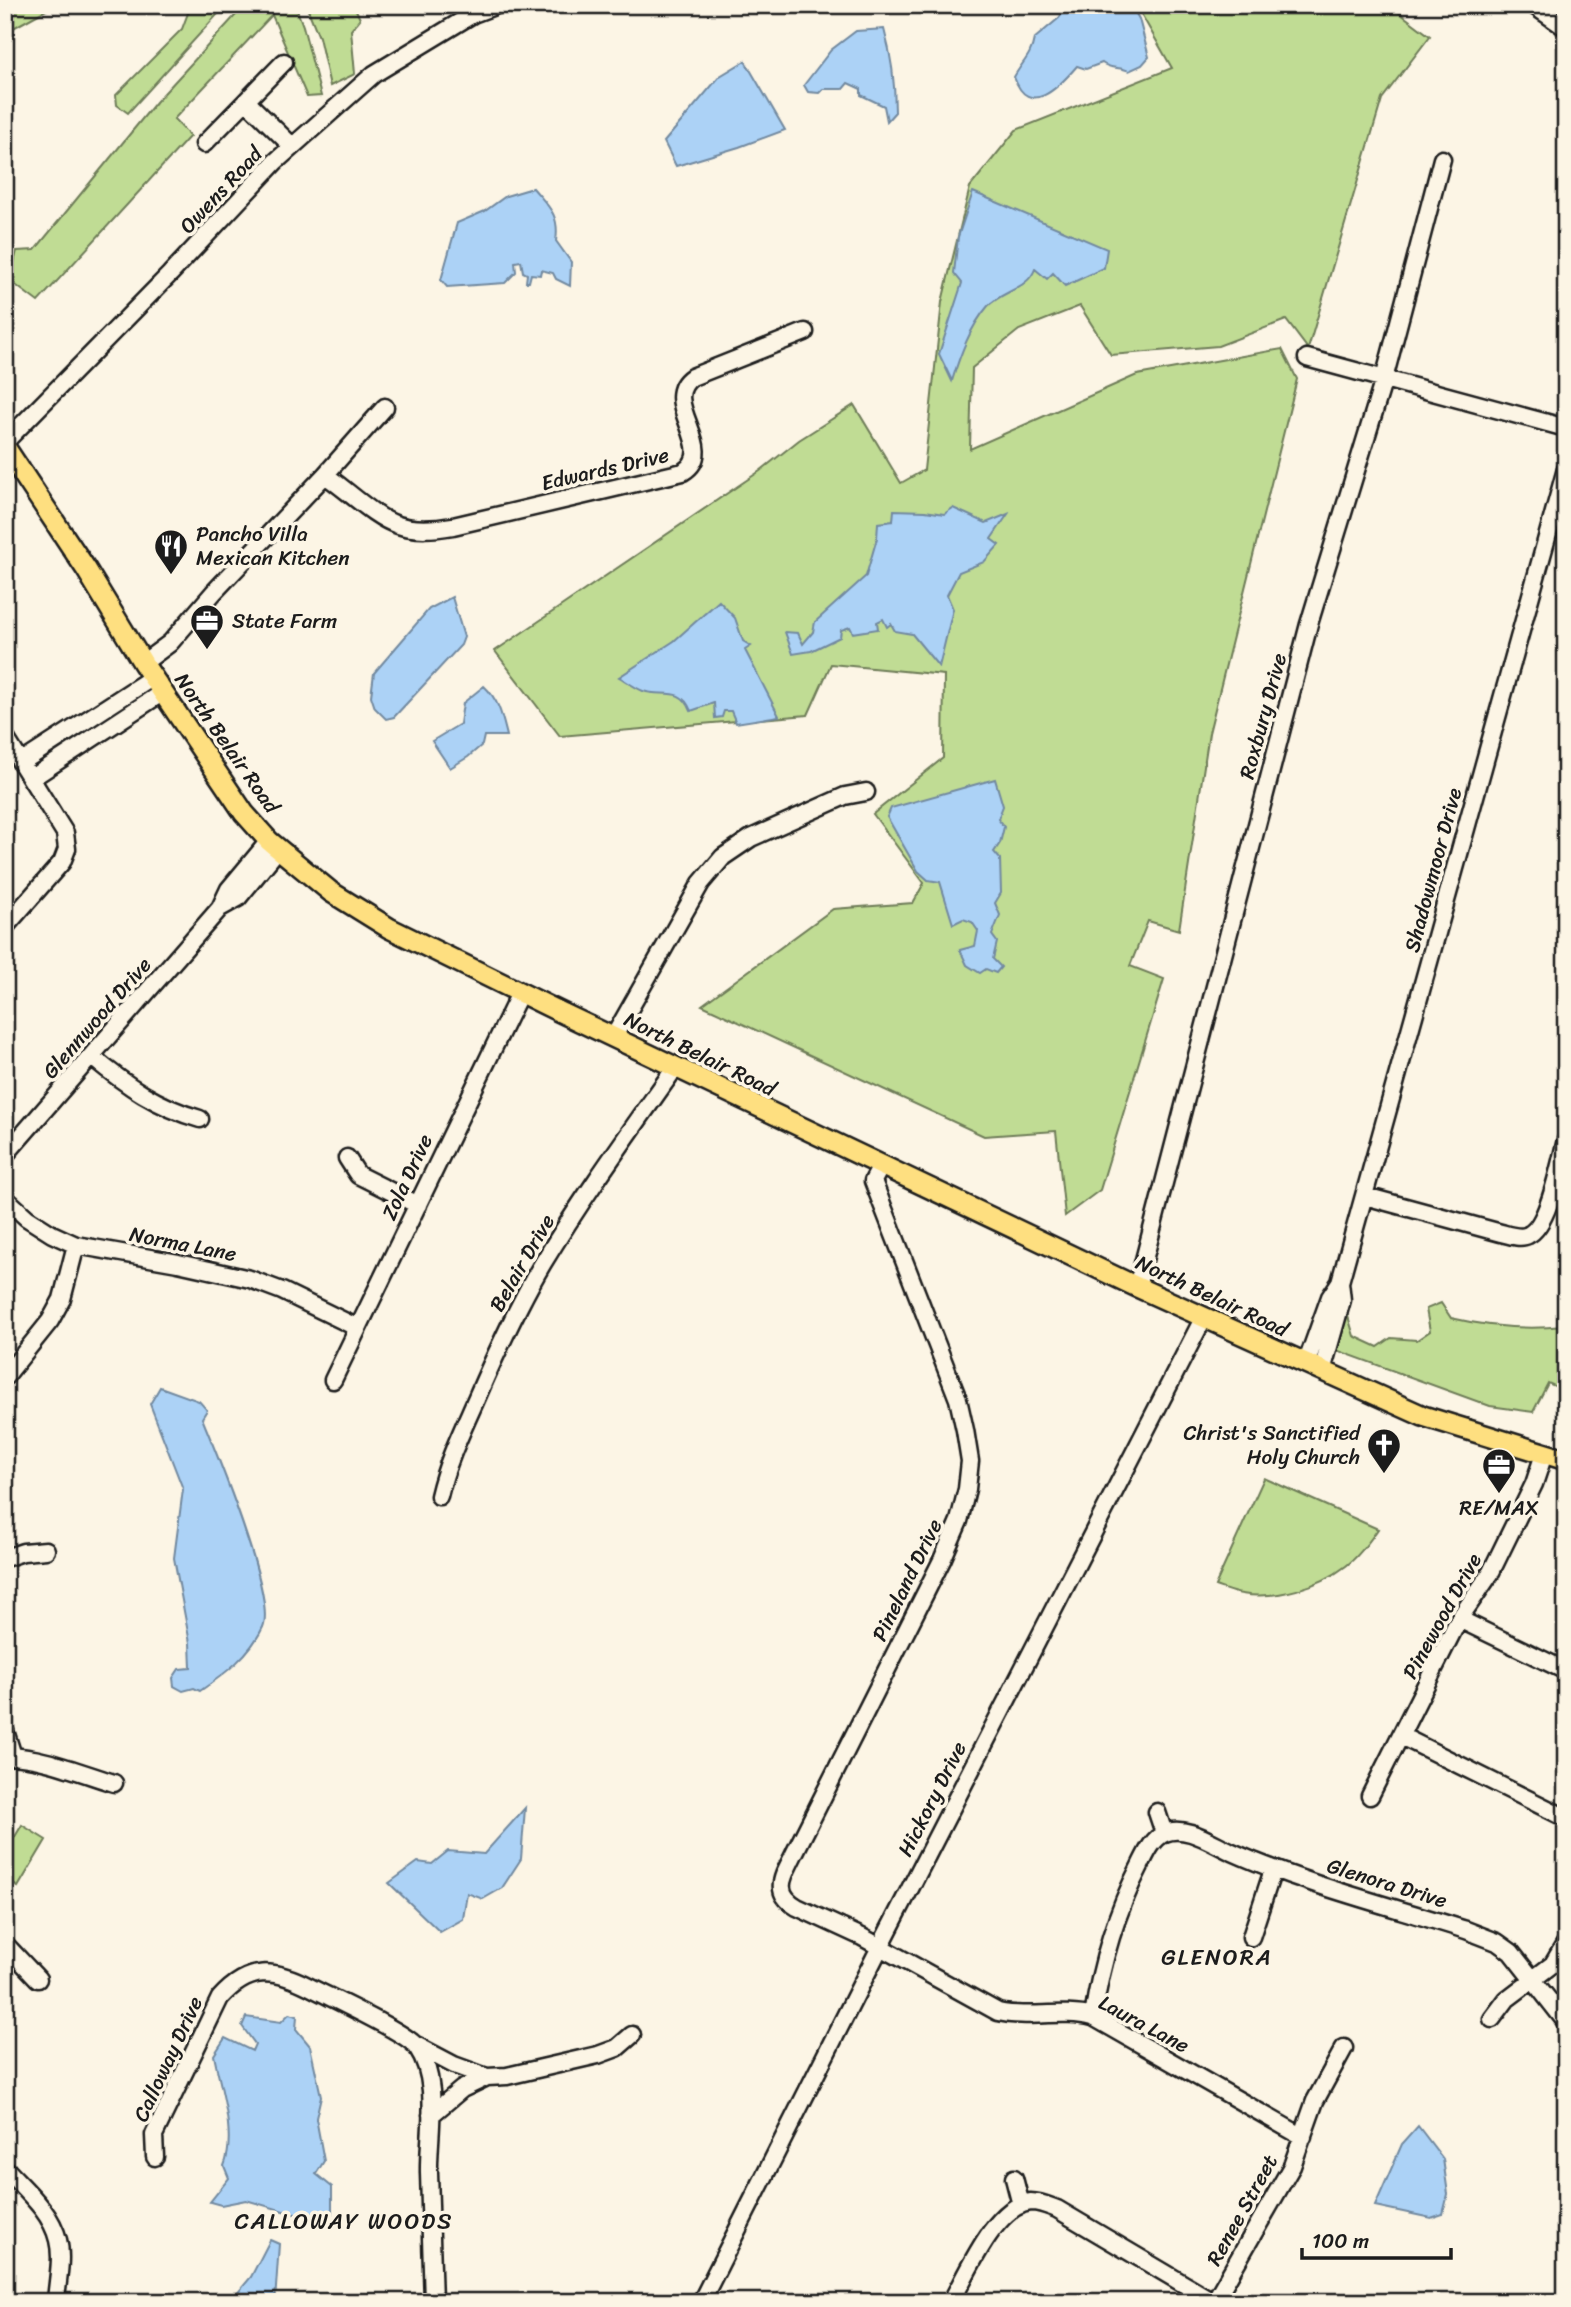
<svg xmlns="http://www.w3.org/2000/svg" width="1571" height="2307" font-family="Sriracha,sans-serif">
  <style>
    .green { fill: #c0dc94; stroke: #6e7c58; stroke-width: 2 }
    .water { fill: #acd2f6; stroke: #72899f; stroke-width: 2 }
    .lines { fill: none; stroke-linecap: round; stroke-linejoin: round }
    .minor-casing { stroke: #1c1c1c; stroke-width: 21 }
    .major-casing { stroke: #1c1c1c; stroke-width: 24 }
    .minor { stroke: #fcf5e5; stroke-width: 16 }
    .major { stroke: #fedf80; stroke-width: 19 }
    .labels { text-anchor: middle; stroke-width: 7; stroke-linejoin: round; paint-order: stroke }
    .street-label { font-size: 21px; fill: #1c1c1c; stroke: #fcf5e5 }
    .poi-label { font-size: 21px; fill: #1c1c1c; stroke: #fcf5e5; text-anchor: start }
    .neighbourhood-label { font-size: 23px; letter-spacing: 2px; fill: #1c1c1c; stroke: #fcf5e5 }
  </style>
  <rect width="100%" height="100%" fill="#fcf5e5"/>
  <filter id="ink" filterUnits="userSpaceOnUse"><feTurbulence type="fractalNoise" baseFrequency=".0143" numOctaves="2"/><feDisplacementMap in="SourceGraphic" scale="14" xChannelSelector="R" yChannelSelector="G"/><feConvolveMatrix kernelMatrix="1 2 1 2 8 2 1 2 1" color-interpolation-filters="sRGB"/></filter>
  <g filter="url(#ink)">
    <path class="green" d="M5,5H55L6,32Z
      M191,5H226L128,113L117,105L116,95L182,29Z
      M245,5H295L303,26L321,96L307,97L272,15L174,119L190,136L38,302L5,277V270H12L17,251L35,250L156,102Z
      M306,5H354L360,19L351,30L355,74L330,86L319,37Z
      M1136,5H1389L1430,36L1382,99L1308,349L1286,320L1218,346L1111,355L1080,306L1019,330L972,368L970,449L1137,375L1282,349L1297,379L1209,733L1179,930L1148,921L1130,966L1164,979L1100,1190L1065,1216L1056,1131L984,1136L702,1005L833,909L913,903L924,883L873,814L943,758L944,675L831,664L808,715L560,736L495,651L760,471L799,440L854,405L901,483L924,470L942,302L970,187L1016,130L1172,68Z
      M1441,1303L1451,1318C1489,1327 1525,1330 1564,1326L1566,1318V1391L1548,1383L1533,1412L1490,1406L1336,1350L1347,1313L1354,1336L1378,1347L1391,1338L1417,1340L1430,1331L1426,1309Z
      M1264,1478L1378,1529C1369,1542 1359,1556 1346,1566C1319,1587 1275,1600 1242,1594C1233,1593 1224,1589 1215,1586Z
      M22,1825L46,1840L18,1887L5,1879V1853Z"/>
    <path class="water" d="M1068,5H1131L1139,19L1149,57L1142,65L1129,71C1120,66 1111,70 1102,63L1086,69L1077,66C1059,87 1029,119 1014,77C1023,61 1031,56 1034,39L1059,18Z
      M884,29C892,57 895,83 895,112L887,121L884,106L861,95V89L848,83L843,89H823L819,93L808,92L804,85L831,50L856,31Z
      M745,61L785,130L739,147L676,166L664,142L720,76Z
      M533,188C549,207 560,215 556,241L571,262L570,286L556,279L553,273L541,270L540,275L531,274L529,282H526L527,274L523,272L521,261L515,262L516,272L505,283L447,287L441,280L457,223L485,211L506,196Z
      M973,192L1107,249L1104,268L1065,286L1053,273L1047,279L1035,269C1028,289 1002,291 988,306C970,327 960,355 952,381L939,354L962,283L954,273L958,237Z
      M953,508L986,523L1008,514L991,539L999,545L984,562L959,572L947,595L953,609L939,667L912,634L895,631L891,624L887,627L883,619L877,622L878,629L853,633L850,627L841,630L840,637L811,651L793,654L785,632L798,633L803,644L813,632L815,622L866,576L877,538L878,523L893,521L894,510L925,511L944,514Z
      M452,597L464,637L461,645L394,717L386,719L375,708L371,696L374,673L429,609Z
      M719,601L735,618L743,641L751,646L745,650L779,716L736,723L731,711H724L722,717L715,718L714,703L691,711C681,685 662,698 643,691C635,688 626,681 619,677L674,641Z
      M484,686C499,700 502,716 507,736H484L482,745L468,757L450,768L432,741L460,724L463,703Z
      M995,779L1003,806L998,819L1004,827L1000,843L994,852L1000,859L1001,893L995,903L1000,915L992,935L997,942L993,959L1001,967L996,973L986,969L980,973L967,965L960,950L975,946L978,931L972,922L963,919L953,924L940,882L928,880L918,871L887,817L891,808Z
      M160,1387L199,1401L207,1410L202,1418C216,1452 276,1598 263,1627C250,1655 225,1674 200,1691L194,1688L183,1691L174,1686L173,1678L179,1669L191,1668L190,1643L174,1558L183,1489L150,1404Z
      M525,1808L521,1859L502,1888L483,1899L467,1893L463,1919L440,1932L389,1883L418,1862L432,1864L448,1851L484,1854Z
      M289,2014L297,2016L296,2029L310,2046L321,2096L316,2118L324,2161L316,2174L332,2187V2214H294L246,2200L221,2205L210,2202L229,2178L224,2166C237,2134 220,2088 214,2055L225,2038L252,2051L255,2044L242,2026L246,2017L281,2022Z
      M1418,2126L1443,2159L1448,2194L1443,2214L1431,2218L1375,2206L1402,2144Z
      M270,2240L279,2244L275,2302H230L251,2277Z"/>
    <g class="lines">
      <g class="minor-casing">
        <path id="minor" d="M1533,5L1566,28
          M284,62L246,101L292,146
          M204,144L246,101
          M1307,358L1566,428
          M5,442L170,274L275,162L374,74L473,14L497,5
          M325,475C346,489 375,518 398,525C416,531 435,529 453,526L683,472C721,449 657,401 692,377L805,332
          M143,663L170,643L214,592L325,475L385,407
          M5,737L65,833L67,849L62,862L5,927
          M22,762L153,677
          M32,778L163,692
          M220,908L238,898L279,848
          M613,1038L701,883L723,857L751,838L845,796L866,792
          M92,1057C126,1085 157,1107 200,1119
          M5,1155L220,908L229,889L269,841
          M347,1158L358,1175L418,1205
          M881,1166L873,1181L958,1399L965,1430L970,1461L967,1489L959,1521L942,1560L795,1852C785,1874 770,1891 797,1907L862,1937L998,2012C1029,2019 1062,2009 1093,2017L1303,2137
          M1365,1196L1501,1233C1509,1235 1521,1239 1528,1235C1549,1226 1560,1162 1566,1140
          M5,1198L27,1218L52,1234L76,1245L178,1263L250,1279L282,1291L358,1328
          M1137,1287L1309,624L1384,379L1442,159
          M1306,1364L1330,1297L1340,1282L1566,469
          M1322,1371L1342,1300L1340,1282
          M5,1377L50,1321L62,1299L76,1245
          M333,1380L520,993
          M439,1496C447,1461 463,1429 477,1397C497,1351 518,1305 543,1263C584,1195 630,1132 675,1068
          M5,1558L23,1552L46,1550
          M1459,1619L1566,1671
          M5,1731L13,1756
          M1401,1736L1566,1818
          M5,1757C32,1753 87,1775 114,1783
          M1370,1796L1459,1619L1490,1574L1534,1484L1544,1454
          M1157,1812L1164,1833
          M1251,1937L1273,1870
          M5,1944L38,1979
          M1093,2017C1101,1964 1115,1914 1140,1866C1146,1854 1152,1839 1165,1833C1185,1824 1212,1843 1230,1851C1306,1885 1387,1905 1466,1930L1497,1942L1511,1952L1566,2022
          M1492,2019L1507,1999L1553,1964L1566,1942
          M416,2045L454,2065L487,2077
          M431,2115L462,2089L487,2077L507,2076L598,2055L617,2048L632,2035
          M155,2157L154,2135L220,1998C249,1966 273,1968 310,1987C331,1998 406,2032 417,2047C441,2082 428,2133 429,2173C430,2216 432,2259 433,2302
          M5,2168C25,2190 51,2211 58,2240C63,2259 57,2282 56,2302
          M1014,2178L1021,2205
          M701,2302L880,1947L1204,1317
          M951,2302C967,2274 995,2205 1031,2202C1040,2202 1049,2206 1057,2209L1214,2302
          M1214,2302L1292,2166L1315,2101L1344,2048"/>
      </g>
      <g class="major-casing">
        <path id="major" d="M5,447L86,569L143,663L244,813L269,841L331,892L389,928L560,1012L1137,1287L1423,1416L1566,1460"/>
      </g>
      <use href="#minor" class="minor"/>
      <use href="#major" class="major"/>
    </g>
  </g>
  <defs>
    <g id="restaurant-pin" transform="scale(1.75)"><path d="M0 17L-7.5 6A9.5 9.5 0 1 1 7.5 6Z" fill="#1c1c1c" stroke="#fcf5e5"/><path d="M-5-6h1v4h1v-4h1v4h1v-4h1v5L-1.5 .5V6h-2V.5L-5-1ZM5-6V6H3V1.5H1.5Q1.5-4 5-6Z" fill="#fff"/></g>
    <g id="office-pin" transform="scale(1.75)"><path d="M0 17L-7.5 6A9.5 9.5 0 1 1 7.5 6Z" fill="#1c1c1c" stroke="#fcf5e5"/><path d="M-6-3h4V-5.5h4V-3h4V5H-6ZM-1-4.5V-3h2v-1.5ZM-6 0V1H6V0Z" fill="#fff"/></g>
    <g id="church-pin" transform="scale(1.75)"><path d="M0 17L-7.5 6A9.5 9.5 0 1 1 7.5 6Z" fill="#1c1c1c" stroke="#fcf5e5"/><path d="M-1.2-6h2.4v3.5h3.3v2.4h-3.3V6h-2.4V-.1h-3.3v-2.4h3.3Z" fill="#fff"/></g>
  </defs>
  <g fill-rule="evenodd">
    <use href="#restaurant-pin" x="171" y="546"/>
    <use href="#office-pin" x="207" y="621"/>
    <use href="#church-pin" x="1384" y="1445"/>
    <use href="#office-pin" x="1499" y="1465"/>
  </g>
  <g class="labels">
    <g class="street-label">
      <text transform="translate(221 190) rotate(-47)" y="7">Owens Road</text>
      <text transform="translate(605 469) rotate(-13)" y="7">Edwards Drive</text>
      <text transform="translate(1263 716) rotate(-75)" y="7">Roxbury Drive</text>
      <text transform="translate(227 743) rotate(55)" y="7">North Belair Road</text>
      <text transform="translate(1433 870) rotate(-75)" y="7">Shadowmoor Drive</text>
      <text transform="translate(97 1018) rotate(-49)" y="7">Glennwood Drive</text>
      <text transform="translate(700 1054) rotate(26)" y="7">North Belair Road</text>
      <text transform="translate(407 1177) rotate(-65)" y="7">Zola Drive</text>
      <text transform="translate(183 1244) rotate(11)" y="7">Norma Lane</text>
      <text transform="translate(522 1263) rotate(-60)" y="7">Belair Drive</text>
      <text transform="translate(1212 1296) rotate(25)" y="7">North Belair Road</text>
      <text transform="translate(907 1580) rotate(-64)" y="7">Pineland Drive</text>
      <text transform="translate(1442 1616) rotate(-61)" y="7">Pinewood Drive</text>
      <text transform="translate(932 1799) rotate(-63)" y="7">Hickory Drive</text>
      <text transform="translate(1387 1883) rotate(17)" y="7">Glenora Drive</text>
      <text transform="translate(1144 2024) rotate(28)" y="7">Laura Lane</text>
      <text transform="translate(168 2059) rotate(-65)" y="7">Calloway Drive</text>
      <text transform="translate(1242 2210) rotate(-61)" y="7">Renee Street</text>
    </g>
    <g class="poi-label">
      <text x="196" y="541">Pancho Villa<tspan x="196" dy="24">Mexican Kitchen</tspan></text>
      <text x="232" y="628">State Farm</text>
      <text x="1360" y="1440" text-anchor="end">Christ's Sanctified<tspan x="1360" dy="24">Holy Church</tspan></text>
      <text x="1499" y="1515" text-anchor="middle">RE/MAX</text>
    </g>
    <g class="neighbourhood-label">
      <text x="1217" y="1965">GLENORA</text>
      <text x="344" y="2229">CALLOWAY WOODS</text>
    </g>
  </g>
  <rect width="1571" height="2307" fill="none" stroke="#fcf5e5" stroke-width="28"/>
  <rect x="14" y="14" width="1543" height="2279" fill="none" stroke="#1c1c1c" stroke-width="2.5" filter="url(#ink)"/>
  <path d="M1302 2248v10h149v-10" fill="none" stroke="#1c1c1c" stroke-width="3.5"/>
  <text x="1312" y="2248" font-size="21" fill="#1c1c1c" stroke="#fcf5e5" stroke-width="5" paint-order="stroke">100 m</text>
</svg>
